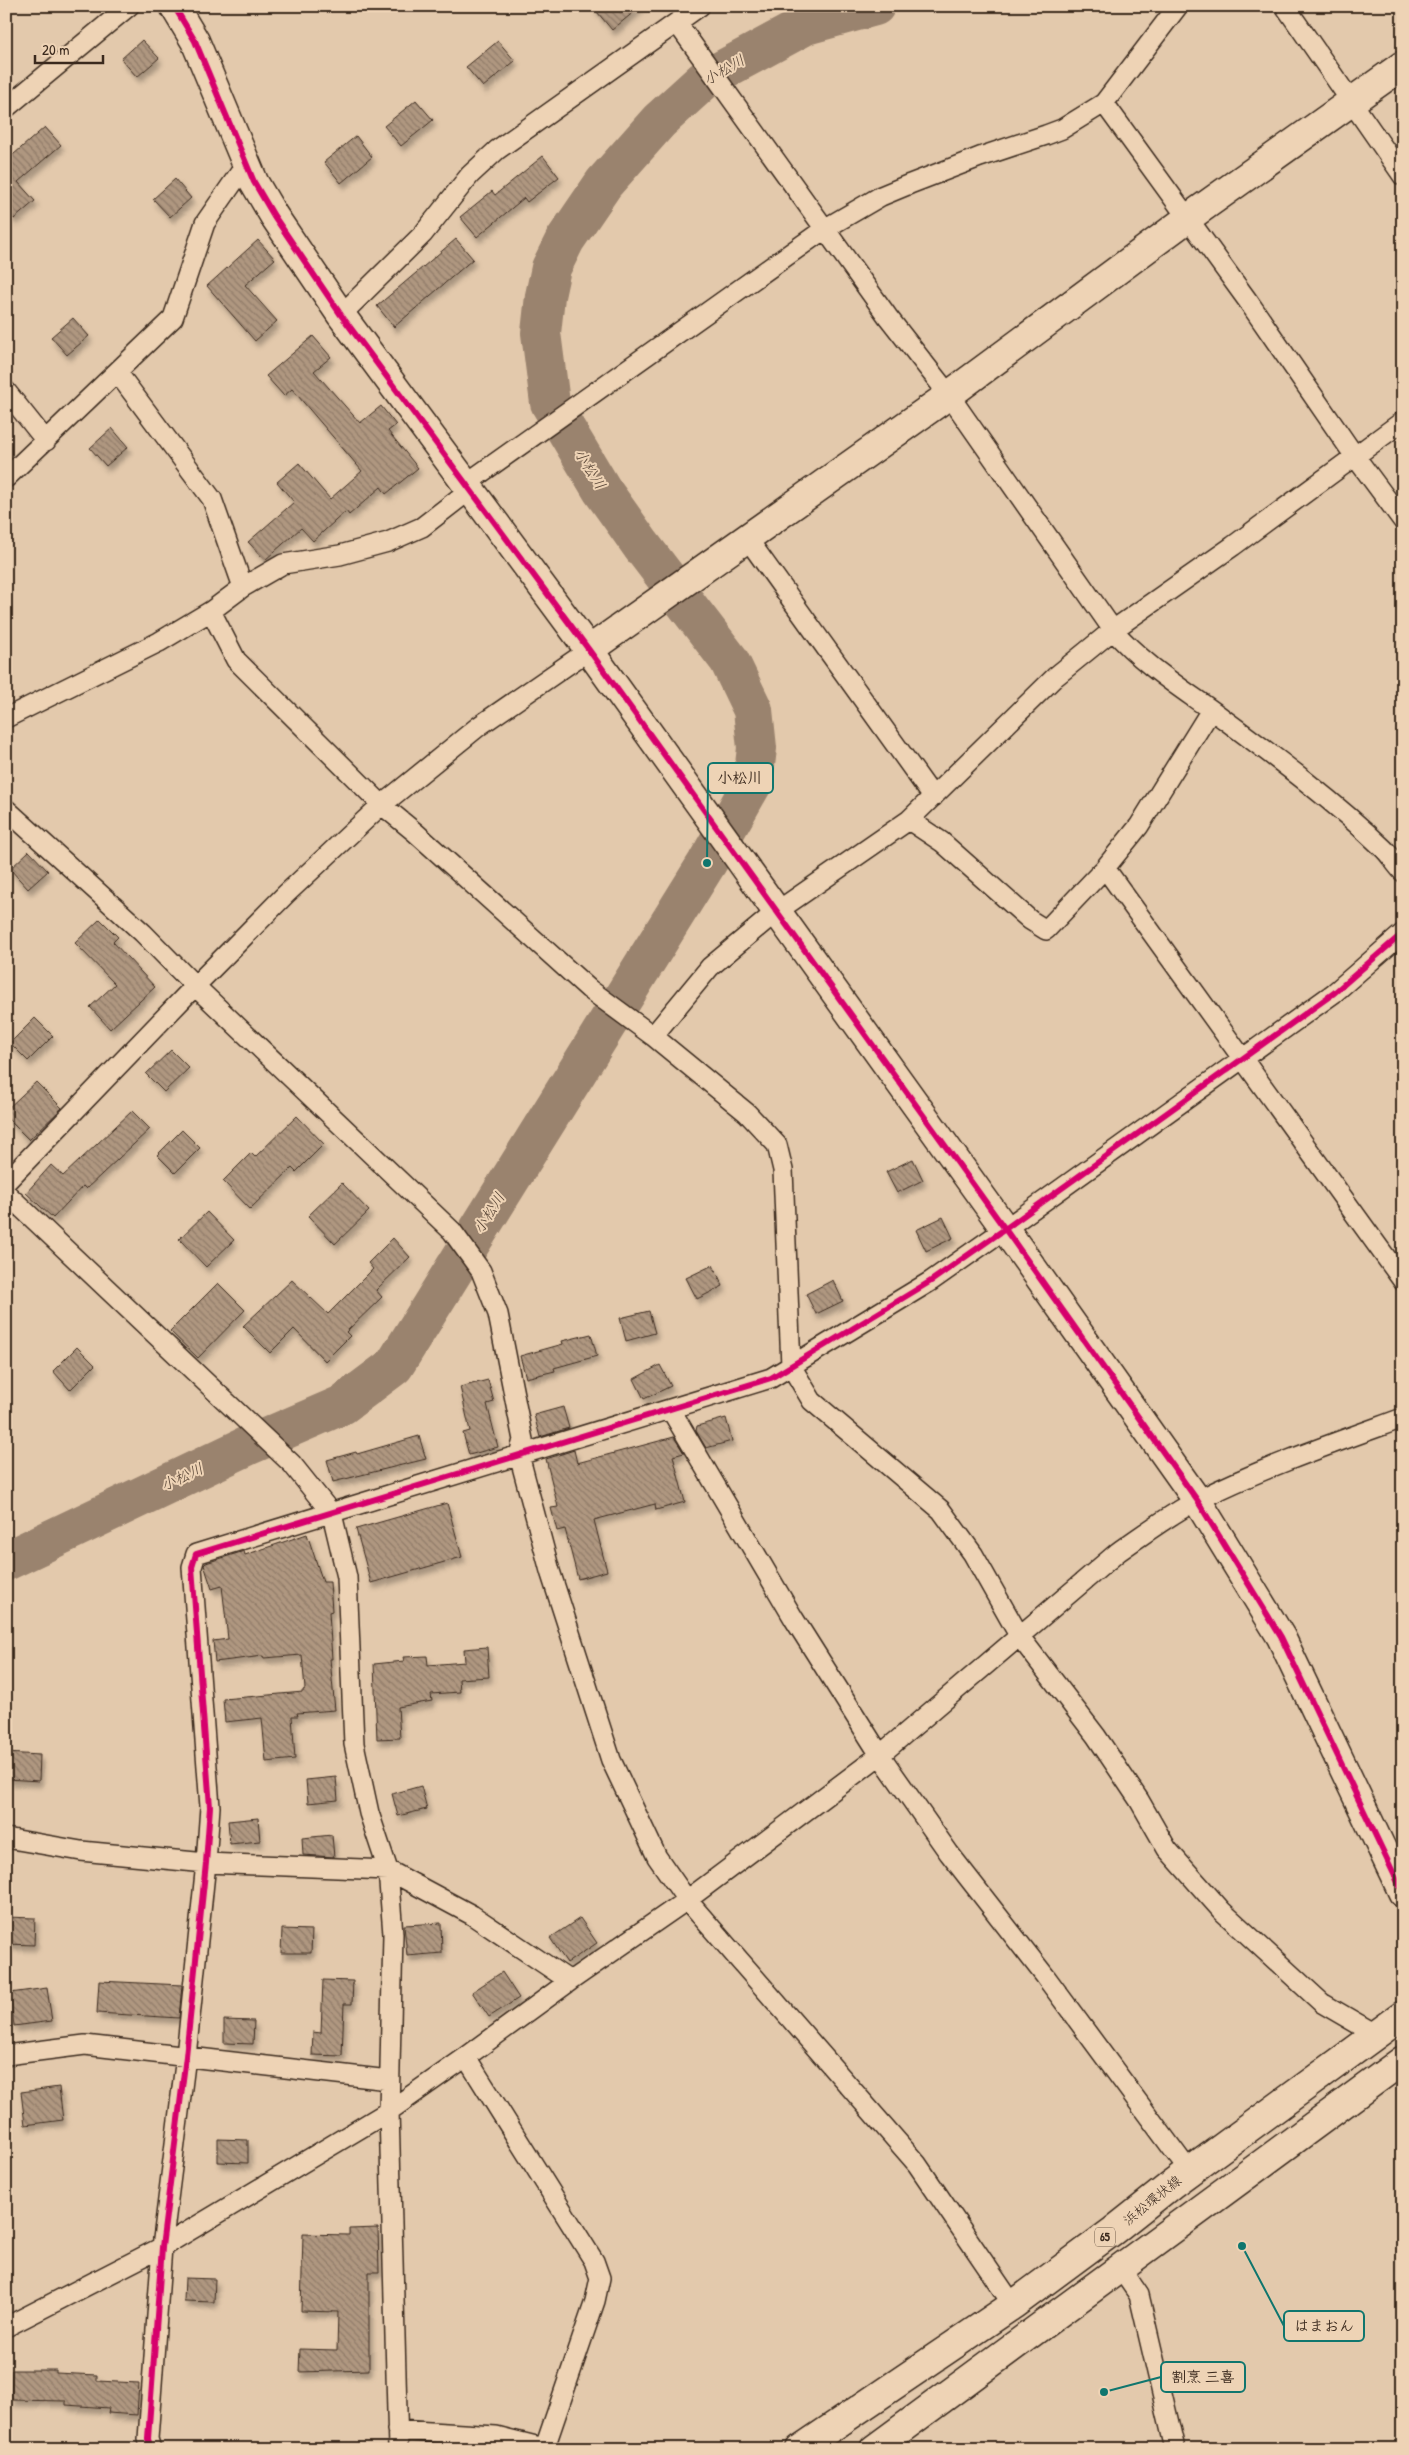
<svg xmlns="http://www.w3.org/2000/svg" width="1409" height="2455" font-family="'Patrick Hand','Klee One',sans-serif">
  <style>
    .lines { fill: none; stroke-linecap: round; stroke-linejoin: round }
    .river { stroke: #9a836e; stroke-width: 40 }
    .building { fill: url(#building-back-hatch); stroke: #3b2a1e; filter: url(#shadow) }
    .street-casing { stroke: #3b2a1e; stroke-width: 22 }
    .secondary-casing { stroke: #3b2a1e; stroke-width: 31 }
    .primary-casing { stroke: #3b2a1e; stroke-width: 31 }
    .street { stroke: #eed3b5; stroke-width: 19 }
    .secondary { stroke: #eed3b5; stroke-width: 28 }
    .primary { stroke: #eed3b5; stroke-width: 28 }
    .cycleway-casing { stroke: #eed3b5; stroke-width: 9 }
    .cycleway { stroke: #d6006c; stroke-width: 6 }
    .labels { text-anchor: middle; stroke-width: 4; stroke-linejoin: round; paint-order: stroke }
    .shield { fill: #eed3b5; stroke: #715d4b; stroke-width: 1 }
    .shield-label { font-size: 12px; font-weight: bold; fill: #3b2a1e }
    .street-label { font-size: 14px; fill: #3b2a1e; stroke: #eed3b5 }
    .water-label { font-size: 15px; font-style: italic; fill: #534032; stroke: #eed3b5 }
    .leader { fill: none; stroke: #0f766e; stroke-width: 2 }
    .callout-dot { fill: #0f766e; stroke: #eed3b5; stroke-width: 2 }
    .callout { fill: #eed3b5; stroke: #0f766e; stroke-width: 2 }
    .callout-label { font-size: 15px; text-anchor: middle; font-weight: bold; fill: #3b2a1e }
  </style>
  <defs>
    <pattern id="building-back-hatch" width="6" height="6" patternUnits="userSpaceOnUse" patternTransform="scale(1.25)"><rect width="6" height="6" fill="#af9780"/><path d="M-1 5l2 2M0 0l6 6M5-1l2 2" fill="none" stroke="#907b68"/></pattern>
    <filter id="shadow"><feDropShadow dx="3" dy="5.5" stdDeviation="2.5" flood-color="#0004"/></filter>
  </defs>
  <rect width="100%" height="100%" fill="#e3c9ac"/>
  <filter id="ink" filterUnits="userSpaceOnUse"><feTurbulence type="fractalNoise" baseFrequency=".02" numOctaves="2"/><feDisplacementMap in="SourceGraphic" scale="10" xChannelSelector="R" yChannelSelector="G"/><feConvolveMatrix kernelMatrix="1 2 1 2 8 2 1 2 1" color-interpolation-filters="sRGB"/></filter>
  <g filter="url(#ink)">
    <g class="lines">
      <path class="river" d="M6,1561L247,1446L342,1405L394,1366L707,863L753,782L757,748L753,710L729,660L641,545L602,490L550,403L541,333L545,296L551,268L565,240L604,183L659,121L704,80L806,25L875,6"/>
    </g>
    <path class="building" d="M592,6H641L612,30Z
      M142,40L159,58L137,77L121,59Z
      M498,41L515,61L483,87L466,67Z
      M416,100L433,120L401,146L384,126Z
      M45,127L61,145L18,182L35,201L14,219L6,211V161Z
      M356,136L372,157L341,183L324,162Z
      M543,156L559,177L527,202L524,198L477,237L460,217L492,191L495,195Z
      M175,179L191,198L170,217L153,199Z
      M456,239L473,259L394,327L377,306Z
      M258,240L275,259L245,285L277,321L255,341L207,286Z
      M73,318L89,336L67,355L51,337Z
      M313,336L331,357L314,371L360,423L381,406L396,425L388,431L418,468L386,494L381,487L349,515L346,511L313,541L301,528L265,560L248,542L294,502L277,482L299,463L330,499L362,471L292,389L284,396L266,376Z
      M112,428L128,447L106,466L90,448Z
      M29,851L48,871L28,889L10,869Z
      M100,919L118,937L113,942L155,987L110,1029L90,1007L115,984L75,943Z
      M35,1018L53,1036L28,1061L10,1043Z
      M171,1050L189,1068L164,1092L146,1074Z
      M36,1082L62,1108L29,1140L6,1117V1110Z
      M132,1111L150,1129L86,1189L83,1186L53,1218L26,1193L51,1165L63,1176Z
      M297,1116L324,1144L296,1172L292,1168L250,1209L223,1181L251,1153L255,1157Z
      M182,1130L200,1148L175,1173L157,1155Z
      M913,1159L923,1180L897,1193L886,1172Z
      M342,1183L369,1211L335,1244L308,1216Z
      M207,1212L234,1240L206,1267L179,1239Z
      M943,1217L953,1238L926,1251L916,1230Z
      M393,1238L410,1257L376,1290L382,1297L346,1332L350,1336L325,1361L294,1329L270,1353L243,1326L292,1280L328,1314L373,1269L368,1263Z
      M713,1265L723,1286L697,1299L686,1278Z
      M833,1280L843,1301L816,1314L806,1294Z
      M218,1283L245,1310L198,1358L170,1331Z
      M649,1311L655,1333L626,1341L620,1318Z
      M591,1334L597,1356L554,1368L555,1371L526,1378L520,1356L563,1344L562,1341Z
      M77,1347L95,1365L70,1390L53,1371Z
      M660,1365L671,1386L644,1399L634,1379Z
      M488,1380L494,1402L487,1404L498,1447L469,1455L463,1433L470,1431L460,1387Z
      M563,1407L569,1428L540,1437L534,1415Z
      M726,1418L732,1441L706,1448L696,1431L697,1426Z
      M419,1436L426,1459L333,1482L327,1460L356,1452L357,1454Z
      M674,1437L684,1453L673,1456L685,1502L656,1510L655,1504L594,1520L607,1571L578,1579L565,1529L557,1531L551,1508L558,1507L546,1459L574,1450L577,1463Z
      M447,1503L462,1557L371,1583L356,1529Z
      M307,1534L323,1582H330L332,1611L329,1612L332,1659H330L335,1710L297,1713L298,1716H292L295,1759L266,1762L262,1718L225,1722L223,1699L303,1692V1690L305,1689L302,1655L264,1658L263,1656L215,1662L213,1641L228,1639L222,1586L212,1589L204,1565L206,1563L244,1551L245,1555Z
      M487,1647L489,1677L459,1679L460,1692L431,1694L432,1701L398,1707L400,1738L377,1739L374,1664L404,1661L403,1657L427,1656L428,1665L465,1662L464,1649Z
      M6,1753L40,1755L39,1781L6,1779Z
      M336,1777L338,1800L308,1803L306,1780Z
      M421,1786L427,1809L398,1816L392,1794Z
      M258,1818L260,1841L230,1844L228,1821Z
      M332,1835L334,1857L303,1855L302,1838Z
      M6,1917L35,1918L34,1945L6,1944Z
      M580,1918L597,1943L567,1963L550,1938Z
      M441,1923L442,1953L407,1956L404,1925Z
      M282,1929L312,1930L311,1953H281Z
      M502,1972L519,1998L489,2017L472,1992Z
      M323,1980L353,1981L352,2004H344L342,2056L312,2055L313,2032L321,2033Z
      M99,1981L182,1985L179,2018L97,2013Z
      M47,1988L52,2021L14,2026L10,1993Z
      M224,2020L254,2021L253,2044L224,2043Z
      M59,2087L63,2120L25,2125L21,2092Z
      M218,2139L248,2140V2163L218,2162Z
      M378,2228L379,2272H369V2370L299,2372L300,2349L337,2350L338,2312L301,2311L303,2234L349,2235V2229Z
      M185,2278L215,2279L214,2302L184,2301Z
      M12,2370H56V2373L97,2375V2381L139,2383L137,2415L108,2413L109,2408L66,2405V2401L11,2400Z"/>
    <g class="lines">
      <g class="street-casing">
        <path id="street" d="M1285,6L1403,176
          M677,23L888,317L949,395L1113,630C1144,666 1186,691 1225,720C1279,760 1335,802 1384,849C1391,856 1396,865 1403,872
          M1104,103L1248,301L1354,455L1403,521
          M6,108L129,6
          M341,315L423,234L470,175L497,150L700,6
          M117,372L212,499L243,587
          M6,391L46,441
          M6,478L173,318L205,223L246,164
          M467,483L826,228L881,196L910,184L980,157L1046,135L1062,129L1104,103L1178,6
          M747,538L933,797
          M211,611L236,660L382,805L416,833L589,989L653,1036L747,1113L777,1145L783,1170L791,1366L812,1401L941,1510L973,1554L1020,1637L1096,1736L1139,1800L1167,1849L1222,1911L1322,2003L1377,2035
          M6,718L159,642L211,611L243,587L283,564L340,555L388,542L422,527L471,489
          M6,809L143,933L195,986L452,1231L481,1271L498,1314L523,1440L519,1455L550,1571L611,1760L657,1857L687,1900L917,2164L1013,2305
          M909,820L942,842L1030,920L1046,930L1105,868L1139,826L1211,710
          M1105,868L1403,1281
          M653,1036L710,967L776,912L909,820L1055,677L1113,630L1233,546L1403,421
          M6,1182L195,986L286,894L378,808L479,726L589,650
          M6,1193L292,1464L332,1514L347,1577L354,1744L369,1813L388,1870L393,1934L389,2111L398,2449
          M671,1410L794,1619L880,1755L949,1853L1045,1976L1189,2171
          M6,1838L81,1851L206,1863L388,1870L472,1915L570,1981
          M6,2055L85,2045L389,2080
          M466,2057L594,2261L600,2278L595,2301L545,2447
          M1121,2269L1139,2295L1175,2449
          M6,2327L162,2247L389,2111L466,2057L570,1981L687,1900L880,1755L1118,1552C1144,1534 1170,1514 1198,1500C1264,1467 1334,1443 1403,1418
          M397,2430L496,2436L548,2449
          M151,2449L148,2439L162,2247L186,2056L206,1863L210,1807L192,1567L196,1554L771,1378L931,1281L1005,1229L1334,993L1403,933"/>
      </g>
      <g class="secondary-casing">
        <path id="secondary" d="M174,6L195,41L254,182L274,216L341,315L589,650L1005,1229L1197,1500L1281,1637L1403,1893
          M589,650L949,395L1188,218L1403,65"/>
      </g>
      <g class="primary-casing">
        <path id="primary" d="M800,2449L1013,2305L1113,2231L1171,2185L1403,2015
          M874,2449L1403,2060"/>
      </g>
      <use href="#street" class="street"/>
      <use href="#secondary" class="secondary"/>
      <use href="#primary" class="primary"/>
      <g class="cycleway-casing">
        <path id="cycleway" d="M174,6L195,41L254,182L274,216L341,315L589,650L1005,1229L1197,1500L1281,1637L1403,1893
          M151,2449L148,2439L162,2247L186,2056L206,1863L210,1807L192,1567L196,1554L771,1378L931,1281L1005,1229L1334,993L1403,933"/>
      </g>
      <use href="#cycleway" class="cycleway"/>
    </g>
  </g>
  <g class="labels">
    <rect class="shield" x="1095" y="2227.5" width="20" height="19" rx="4"/>
    <g class="shield-label">
      <text x="1105" y="2241">65</text>
    </g>
    <g class="street-label">
      <text transform="translate(1152 2200) rotate(-39)" y="5">浜松環状線</text>
    </g>
    <g class="water-label">
      <text transform="translate(724 70) rotate(-30)" y="5">小松川</text>
      <text transform="translate(590 469) rotate(58)" y="5">小松川</text>
      <text transform="translate(489 1213) rotate(-58)" y="5">小松川</text>
      <text transform="translate(182 1477) rotate(-25)" y="5">小松川</text>
    </g>
  </g>
  <path class="leader" d="M707 863L708 778M1242 2246L1284 2326M1104 2392L1161 2377"/>
  <g class="callout-dot">
    <circle cx="707" cy="863" r="5"/>
    <circle cx="1242" cy="2246" r="5"/>
    <circle cx="1104" cy="2392" r="5"/>
  </g>
  <g class="callout">
    <rect x="708" y="763" width="65" height="30" rx="5"/>
    <rect x="1284" y="2311" width="80" height="30" rx="5"/>
    <rect x="1161" y="2362" width="84" height="30" rx="5"/>
  </g>
  <g class="callout-label">
    <text x="740" y="783">小松川</text>
    <text x="1324" y="2331">はまおん</text>
    <text x="1203" y="2382">割烹 三喜</text>
  </g>
  <rect width="1409" height="2455" fill="none" stroke="#eed3b5" stroke-width="25"/>
  <rect x="12" y="12" width="1384" height="2430" fill="none" stroke="#3b2a1e" stroke-width="2" filter="url(#ink)"/>
  <path d="M35 55v8h68v-8" fill="none" stroke="#3b2a1e" stroke-width="2.5"/>
  <text x="42" y="55" font-size="15" fill="#3b2a1e" stroke="#eed3b5" stroke-width="4" paint-order="stroke">20 m</text>
</svg>
